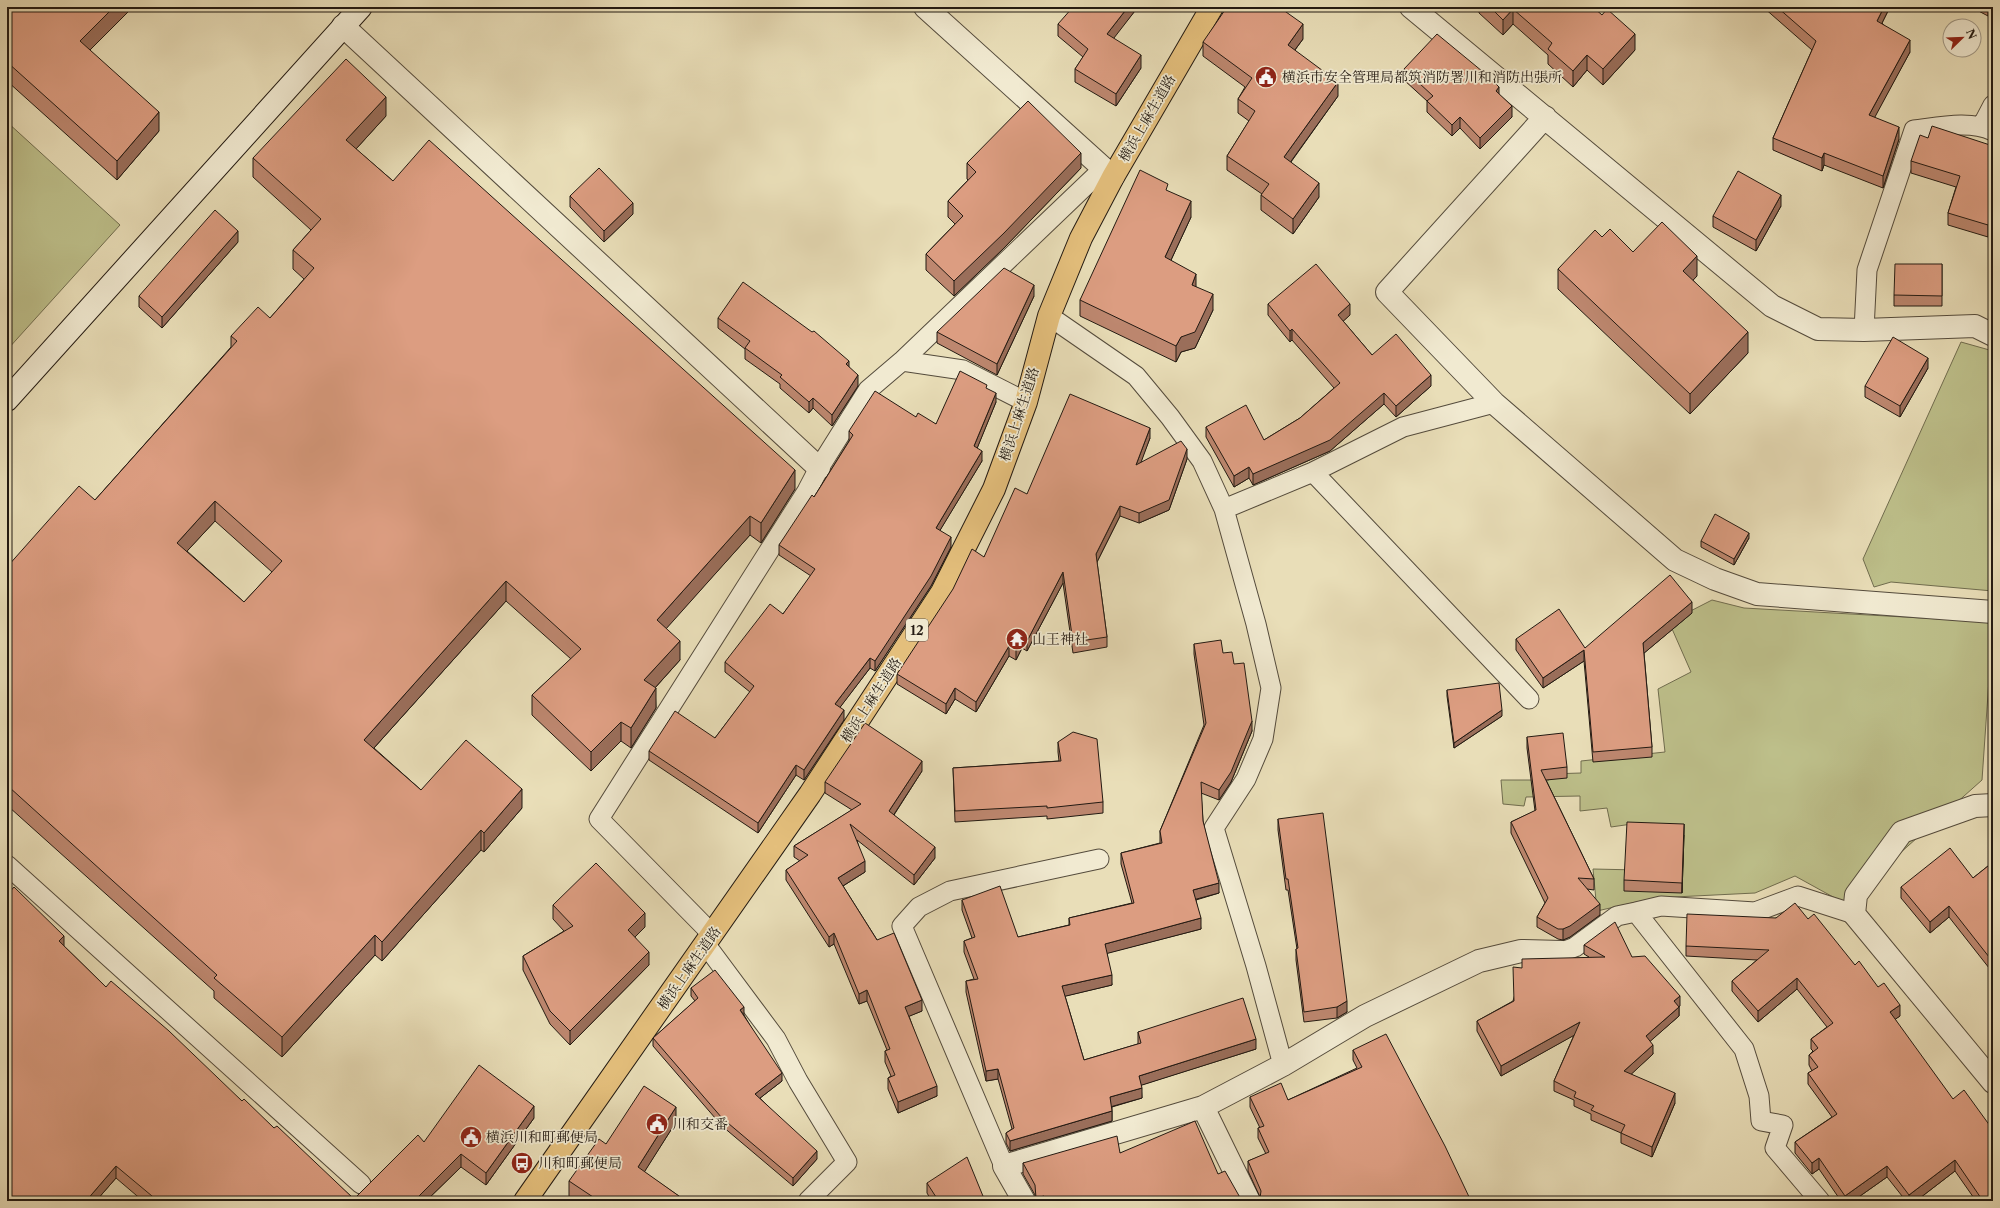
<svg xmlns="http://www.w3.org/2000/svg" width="2000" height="1208" font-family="'Libre Caslon Text','Noto Serif JP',serif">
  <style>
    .green { fill: #bdbf8a; stroke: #706c4e }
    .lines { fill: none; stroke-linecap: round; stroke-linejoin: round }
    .lane-casing { stroke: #544b3c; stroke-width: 21 }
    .street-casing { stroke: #544b3c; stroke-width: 24 }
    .secondary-casing { stroke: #231a12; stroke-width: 24 }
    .primary-casing { stroke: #231a12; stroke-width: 24 }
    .lane { stroke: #f1ead1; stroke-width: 19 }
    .street { stroke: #f1ead1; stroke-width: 22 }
    .secondary { stroke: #f1ead1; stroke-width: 22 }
    .primary { stroke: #e4bf7c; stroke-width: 22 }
    .wall { fill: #bd876f; stroke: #231a12; fill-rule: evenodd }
    .shaded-wall { fill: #9a6e5a; stroke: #231a12 }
    .building { fill: #dc9d81; stroke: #231a12; fill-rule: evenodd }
    .labels { text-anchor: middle; stroke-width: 3.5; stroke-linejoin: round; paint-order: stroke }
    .shield { fill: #f1ead1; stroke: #61584b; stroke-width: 1 }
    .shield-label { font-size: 13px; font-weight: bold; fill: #231a12 }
    .poi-label { font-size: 14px; fill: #231a12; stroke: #f1ead1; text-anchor: start }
    .street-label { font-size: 14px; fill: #231a12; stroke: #f1ead1 }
  </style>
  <rect width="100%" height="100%" fill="#e9deb8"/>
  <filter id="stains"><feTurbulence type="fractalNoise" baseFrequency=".005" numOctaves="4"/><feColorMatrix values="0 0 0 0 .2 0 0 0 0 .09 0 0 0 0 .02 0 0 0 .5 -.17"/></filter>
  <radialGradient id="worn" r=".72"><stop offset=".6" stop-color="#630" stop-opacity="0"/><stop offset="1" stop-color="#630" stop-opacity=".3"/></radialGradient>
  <path class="green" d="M7,122L120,225L7,350Z
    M1961,342L1993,351V591L1891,582L1874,587L1863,559Z
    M1712,600L1744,608L1993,622L1982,780L1844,903L1795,876L1755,893L1654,898L1597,911L1593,869L1638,870L1639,823L1611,827L1607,808L1580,811V796L1526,797L1524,806L1503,804L1501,780H1549V774L1581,773V761L1665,752L1658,689L1691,672L1669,622Z"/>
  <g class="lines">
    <g class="lane-casing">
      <path id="lane" d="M1982,126L1993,105
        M1049,316L1136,376L1170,417L1202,461L1224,509L1256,624L1271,688L1263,739L1246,779L1214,828L1256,966L1283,1065
        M1864,330L1867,270L1914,130C1939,127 1970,120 1993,131
        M902,361L1104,168
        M1313,472L1529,699
        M1224,509L1313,472L1403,427L1494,403
        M7,865L361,1184
        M1636,912L1661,906L1755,912L1798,896L1854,914
        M712,934L599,819L807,491L819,468L868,390L902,361L963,370L1026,402
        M706,945L776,1039L798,1081L847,1162L808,1201
        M1562,952L1575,947L1617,916L1636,912L1744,1049L1759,1096L1761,1121L1783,1125L1775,1148L1820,1201
        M1004,1166L902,926L919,907L950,891L1099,859"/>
    </g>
    <g class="street-casing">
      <path id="street" d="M925,7L1113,177
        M1411,7L1772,306L1818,329L1864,330L1975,326L1993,335
        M343,26L819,468
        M1545,117L1387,292L1494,403L1675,560L1715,579L1757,594L1993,612
        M1993,805L1975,806L1902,832L1856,895L1854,914L1993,1082
        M1203,1107L1249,1201
        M1024,1201L1004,1166L1203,1107L1283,1065L1365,1016L1479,961L1521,951L1562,952"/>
    </g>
    <g class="secondary-casing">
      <path id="secondary" d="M7,400L361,7"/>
    </g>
    <g class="primary-casing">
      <path id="primary" d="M525,1201L810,794L942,592L994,489L1026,402L1049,316L1081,238L1113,177L1212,7"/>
    </g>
    <use href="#lane" class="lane"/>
    <use href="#street" class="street"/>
    <use href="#secondary" class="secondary"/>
    <use href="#primary" class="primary"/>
  </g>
  <path class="wall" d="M7,7H133L90,50L159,131L117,180L7,81Z
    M1138,7L1113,38L1141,68L1116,106L1075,82V69L1083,57L1058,36V24Z
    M1479,7H1593L1635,50L1603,85L1587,70L1573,87L1548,64V55L1513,24L1503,35L1479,13Z
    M1763,7H1890L1882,23L1910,52L1874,117L1899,139L1883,188L1824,165L1822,171L1773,150V138L1812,50Z
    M1971,7H1993V12L1991,11L1988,16Z
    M1303,39L1295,50L1338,96L1291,162L1319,197L1293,234L1261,210V195L1262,194L1227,170V156L1249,121L1238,113V99L1245,87L1203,56V42Z
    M1404,69L1499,94L1512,117L1480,149L1460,128L1452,136L1427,112V101L1404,80Z
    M386,116L356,149L393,181L795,489L761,543L750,535L666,628L680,660L655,688L656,708L631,748L621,741L591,771L532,715V695L571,659L506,601L374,748L421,790L522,808L484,852L481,850L382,961L375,955L282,1057L214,998V991L9,807L7,567L95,500L231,347V336L270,318L304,279L293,269V250L311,230L253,177V158ZM215,521L272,572L244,602L187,551Z
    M1928,138L1993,146V221L1988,237L1948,225V213L1956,187L1911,173V161Z
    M967,163L1081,168L1004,248L954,296L926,270V254L955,224L948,217V201L968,180L967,179Z
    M1168,191L1191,217L1171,260L1196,287L1213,310L1195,348L1181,352L1176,362L1080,316V300Z
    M570,196L633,214L604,242L570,207Z
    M1781,206L1756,251L1713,227V216Z
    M1602,237L1633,252L1697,276L1693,280L1748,353L1690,414L1558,289V269Z
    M238,242L162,328L139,307V296Z
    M1942,264V306H1894V295Z
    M1034,296L997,375L937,343V332Z
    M1268,304L1350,315L1343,321L1372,355L1431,386L1396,417L1384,404L1330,451L1253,485L1249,478L1234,487L1206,437V427L1264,440L1300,418L1334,388L1292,340L1290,342L1268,315Z
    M718,318L849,367L858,386L832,426L813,408L809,413L780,388V384L745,359V349L718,328Z
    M1928,368L1900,417L1865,397V386Z
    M987,389L996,402L977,448L982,461L940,530L951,547L931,586L875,671L870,668L840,707L844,720L804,780L796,775L758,833L649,760V751L715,738L750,692L725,672V662L783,614L811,576L779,555V545L814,497L849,441V431L916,417L936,424Z
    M1150,438L1140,463L1187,459L1169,510L1139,523L1120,516L1097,562L1107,637V647L1073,653L1063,583L1027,651L1022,648L1016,660L1009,656L976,712L955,699L946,714L897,684V674L984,557L1027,494Z
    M1749,538L1734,565L1701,547V541Z
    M1692,613L1644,653L1652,747V757L1593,762L1584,661L1543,688L1516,650V639L1585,648Z
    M1194,644L1223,653L1234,664L1252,731L1231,782L1219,800L1201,793L1203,821L1219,893L1196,900L1201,929L1107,953L1112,985L1065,996L1084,1060L1138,1044V1032L1256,1049L1141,1085L1142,1098L1112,1107V1121L1010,1151L1006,1143V1133L1012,1129L998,1079L986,1081L966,992V981L974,979L964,952V941L972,938L962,910V900L1018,937L1069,925V918L1132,903L1121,864V853L1160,843V831L1204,725L1194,654Z
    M1447,690L1502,716L1454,748L1447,696Z
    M1527,737L1567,767V778L1546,780L1594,879V890L1587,889L1600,915L1570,937L1563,940L1558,939L1537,927V917L1545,903L1511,833V822L1535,811L1527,748Z
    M1058,742L1103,802V813L1047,819V816L955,822L953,768L1059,761L1058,752Z
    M922,771L894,815L935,858L914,885L857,840L865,872L843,886L922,1011L909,1016L937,1096L898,1113L888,1089V1078L891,1076L885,1062V1051L887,1050L867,1001L859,1004L834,944L829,947L786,880V870L800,861L794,857V846L852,810L825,793V782Z
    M1278,819L1347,1012L1337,1018L1304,1022L1296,960V949H1297L1288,890H1286L1278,830Z
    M1684,835L1682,893L1624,891V880Z
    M1993,862V973L1949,917L1930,933L1901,898V887L1973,878Z
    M553,905L645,927L635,937L649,965L570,1045L550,1024L523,970V956L564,931L553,919Z
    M1776,918L1808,919L1855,965L1900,1016L1895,1019L1993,1201H1976L1955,1171L1916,1201H1906L1887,1177L1853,1201H1841L1819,1169L1812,1174L1795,1153V1142L1832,1117L1808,1084V1073L1812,1071L1809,1065V1055L1813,1051L1811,1049V1039L1827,1027L1797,989L1758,1022L1732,991V981L1757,960L1686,956V946Z
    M1584,945L1632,957L1680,1006H1679V1016L1650,1041L1653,1054L1631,1074L1675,1103L1652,1157L1621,1143V1133L1591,1120V1114L1574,1106V1100L1554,1091V1081L1574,1035L1501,1076L1477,1031V1021L1513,1001L1522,968L1589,957L1584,954Z
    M64,946L106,987L274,1128L354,1199L424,1142L534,1118L486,1185L461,1167L426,1201H143L116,1178L96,1201H7Z
    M691,988L744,1015L782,1081L760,1098L817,1159L793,1186L722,1126L653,1046V1038L695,1001L691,996Z
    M1993,1017V1034L1990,1030V1019Z
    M1353,1050L1471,1201L1260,1197L1248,1171V1161L1266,1154L1258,1138V1128H1260L1250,1107V1097L1288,1100L1357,1068L1353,1060Z
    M676,1122L644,1172L686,1201H576L569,1196V1181L606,1144Z
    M1120,1153L1218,1174L1242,1201H1036L1035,1195L1023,1174V1163Z
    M927,1183L985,1201L931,1200L927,1193Z"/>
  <path class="shaded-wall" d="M114,7H133L80,60V41Z
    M1128,7H1138L1107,47V34Z
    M1884,7H1890L1877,33V21Z
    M1988,7H1991V11L1988,16Z
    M1513,9V24L1503,35V20Z
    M1303,24V39L1288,59V45Z
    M1635,34V50L1603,85V69Z
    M1910,40V52L1869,128V115Z
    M1141,55V68L1116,106V94Z
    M1587,55V70L1573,87V71Z
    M1338,82V96L1284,171V157Z
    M1499,87V98L1496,91Z
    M386,97V116L346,160V140Z
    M1512,106V117L1480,149V138Z
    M159,112V131L117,180V161Z
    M1460,117V128L1452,136V125Z
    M1899,127V139L1883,188V176Z
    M1081,153V168L1004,248L954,296V281Z
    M1824,153V165L1822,171V158Z
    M1319,183V197L1293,234V219Z
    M1781,195V206L1756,251V240Z
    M1191,201V217L1165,273V257Z
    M633,203V214L604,242V231Z
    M1993,209V221L1988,237V225Z
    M238,231V242L162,328V317Z
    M1697,256V276L1683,291V271Z
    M1196,274V290L1192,285Z
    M1034,285V296L997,375V364Z
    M1213,294V310L1195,348L1181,352L1176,362V346L1181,337Z
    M1350,304V315L1338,326V315Z
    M1292,329V340L1290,342V331Z
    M1748,332V353L1690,414V394Z
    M1928,358V368L1900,417V406Z
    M849,361V372L846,364Z
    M858,375V386L832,426V415Z
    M1431,375V386L1396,417V406Z
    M996,393V402L974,456V446Z
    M1384,393V404L1330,451L1253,485V474Z
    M813,398V408L809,413V402Z
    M1150,428V438L1136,476V465Z
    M1187,449V459L1169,510L1139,523V513Z
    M982,451V461L936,537V528Z
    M1249,467V478L1234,487V476Z
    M795,470V489L761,543V523Z
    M215,501V521L177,562V543Z
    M1120,506V516L1096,564V554Z
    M750,516V535L657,639V620Z
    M1749,533V538L1734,565V559Z
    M951,537V547L931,586L875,671V661Z
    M1063,572V583L1027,651V641Z
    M506,581V601L364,759V740Z
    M1692,602V613L1643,654V643Z
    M1022,638V648L1016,660V649Z
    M680,641V660L644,700V680Z
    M1009,646V656L976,712V702Z
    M1584,650V661L1543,688V678Z
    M870,658V668L835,714V704Z
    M656,688V708L631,748V728Z
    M955,688V699L946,714V704Z
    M844,710V720L804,780V770Z
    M1502,710V716L1454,748V743Z
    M1252,721V731L1231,782L1219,800V790Z
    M621,722V741L591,771V752Z
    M922,761V771L889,822V811Z
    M796,765V775L758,833V823Z
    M9,787V807L7,809V789Z
    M522,789V808L484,852V833Z
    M1684,824V835L1682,893V883Z
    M481,830V850L382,961V942Z
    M935,847V858L914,885V875Z
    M865,861V872L838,889V878Z
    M1219,883V893L1193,900V890Z
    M1600,904V915L1570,937L1563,940V929Z
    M1949,906V917L1930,933V922Z
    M645,913V927L628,944V930Z
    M1201,918V929L1105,954V944Z
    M834,933V944L829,947V937Z
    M375,935V955L282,1057V1037Z
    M64,936V948L59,941Z
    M649,952V965L570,1045V1031Z
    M1112,975V985L1062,997V986Z
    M1797,978V989L1758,1022V1011Z
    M867,990V1001L859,1004V994Z
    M1680,996V1006L1674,1010V1001Z
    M922,1000V1011L905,1018V1007Z
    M1347,1001V1012L1337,1018V1007Z
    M1900,1005V1016L1890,1023V1012Z
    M744,1007V1015L740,1010Z
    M1679,1007V1016L1646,1045V1036Z
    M1580,1022V1032L1501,1076V1066Z
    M1256,1039V1049L1139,1086V1076Z
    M1653,1045V1054L1624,1081V1071Z
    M998,1069V1079L986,1081V1071Z
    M782,1073V1081L755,1102V1094Z
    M937,1086V1096L898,1113V1102Z
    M1142,1088V1098L1110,1107V1097Z
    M1675,1093V1103L1652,1157V1147Z
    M534,1106V1118L486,1185V1173Z
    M676,1107V1122L638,1182V1167Z
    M1112,1111V1121L1010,1151V1141Z
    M817,1151V1159L793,1186V1178Z
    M461,1154V1167L426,1201H414Z
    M1819,1158V1169L1812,1174V1163Z
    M1955,1160V1171L1916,1201H1909V1195Z
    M116,1166V1178L96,1201H86Z
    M1887,1166V1177L1853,1201H1845V1196Z
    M1993,1194V1201H1983Z
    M1044,1196V1201H1036V1198Z"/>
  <path class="building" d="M7,7H114L80,41L159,112L117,161L7,62Z
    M1073,7H1128L1107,34L1141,55L1116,94L1075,69L1088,49L1058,24Z
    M1227,7H1279L1303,24L1288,45L1338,82L1284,157L1319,183L1293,219L1261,195L1269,184L1227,156L1255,111L1238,99L1252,78L1203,42Z
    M1490,7H1593L1602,15L1607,9L1635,34L1603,69L1587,55L1573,71L1548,49L1552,43L1513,9L1503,20Z
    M1777,7H1884L1877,21L1910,40L1869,115L1899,127L1883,176L1824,153L1822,158L1773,138L1816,41Z
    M1437,34L1488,76L1499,87L1496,91L1512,106L1480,138L1460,117L1452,125L1427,101L1433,96L1404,69Z
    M346,59L386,97L346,140L393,181L429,140L795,470L761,523L750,516L657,620L680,641L644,680L656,688L631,728L621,722L591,752L532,695L581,649L506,581L364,740L421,790L466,740L522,789L484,833L481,830L382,942L375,935L282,1037L214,978L217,975L9,787L7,789V567L79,486L95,500L237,341L231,336L258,307L270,318L314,268L293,250L321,219L253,158ZM215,501L282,561L244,602L177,543Z
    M1028,101L1081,153L1004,233L954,281L926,254L963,216L948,201L976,172L967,163Z
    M1932,126L1993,146V209L1988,225L1948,213L1960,176L1911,161L1920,135L1928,138Z
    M599,168L633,203L604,231L570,196Z
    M1140,170L1168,184L1166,190L1191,201L1165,257L1196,274L1192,285L1213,294L1195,332L1181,337L1176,346L1080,300Z
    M1738,171L1781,195L1756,240L1713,216Z
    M215,210L238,231L162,317L139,296Z
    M1662,222L1697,256L1683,271L1748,332L1690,394L1558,269L1595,230L1602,237L1610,229L1633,252Z
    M1316,264L1350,304L1338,315L1372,355L1396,334L1431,375L1396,406L1384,393L1330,440L1253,474L1249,467L1234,476L1206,427L1246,405L1264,440L1300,418L1340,383L1292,329L1290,331L1268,304Z
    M1895,264H1942V296L1894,295Z
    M1004,268L1034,285L997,364L937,332Z
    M743,282L812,332L814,331L849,361L846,364L858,375L832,415L813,398L809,402L780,377L782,375L745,348L750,341L718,318Z
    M1893,337L1928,358L1900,406L1865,386Z
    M960,371L987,385L986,388L996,393L974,446L982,451L936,528L951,537L931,576L875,661L870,658L835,704L844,710L804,770L796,765L758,823L649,751L675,711L715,738L754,686L725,662L770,604L783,614L815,569L779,545L812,495L814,497L853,435L849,431L875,391L916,417L918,413L936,424Z
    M1070,394L1150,428L1136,465L1181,441L1187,449L1169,500L1139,513L1120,506L1096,554L1107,637L1073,642L1063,572L1027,641L1022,638L1016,649L1009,646L976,702L955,688L946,704L897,674L953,589L972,549L984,557L1015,488L1027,494Z
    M1715,514L1749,533L1734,559L1701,541Z
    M1670,575L1692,602L1643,643L1652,747L1593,752L1584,650L1543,678L1516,639L1559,609L1585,648Z
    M1221,640L1223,653L1232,652L1234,664L1244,663L1252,721L1231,772L1219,790L1201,782L1203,821L1219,883L1193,890L1201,918L1105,944L1112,975L1062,986L1084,1060L1141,1043L1138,1032L1243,998L1256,1039L1139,1076L1142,1088L1110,1097L1112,1111L1010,1141L1006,1133L1014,1128L998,1069L986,1071L966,981L978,979L964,941L975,937L962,900L1000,886L1018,937L1070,925L1069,918L1134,903L1121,853L1162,843L1160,831L1206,723L1194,644Z
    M1499,683L1502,710L1454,743L1447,690Z
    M865,723L922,761L889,811L935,847L914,875L850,824L865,861L838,878L877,940L894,933L922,1000L905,1007L937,1086L898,1102L888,1078L895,1075L885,1051L890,1049L867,990L859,994L834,933L829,937L786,870L808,855L794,846L861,804L825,782Z
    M1073,732L1097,739L1103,802L1047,808V806L955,811L953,768L1061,761L1058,742Z
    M1563,733L1567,767L1541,770L1594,879L1578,878L1600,904L1570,926L1563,929H1558L1537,917L1548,898L1511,822L1536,810L1527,737Z
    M1323,813L1347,1001L1337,1007L1304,1012L1296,949L1298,948L1288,879H1286L1278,819Z
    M1627,822L1684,824L1682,883L1624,880Z
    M1950,848L1973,878L1993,862V962L1949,906L1930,922L1901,887Z
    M596,863L645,913L628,930L649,952L570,1031L550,1011L523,956L573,926L553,905Z
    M14,887L64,936L59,941L106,987L111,981L169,1031L242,1101L244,1099L274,1128L277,1126L354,1199L418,1135L424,1142L479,1065L534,1106L486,1173L461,1154L414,1201H158L116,1166L86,1201H7V893L8,894Z
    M1795,903L1808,919L1814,914L1855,965L1859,961L1878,987L1884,983L1900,1005L1890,1012L1953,1099L1964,1090L1993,1130V1194L1983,1201L1955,1160L1909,1195L1887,1166L1845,1196L1819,1158L1812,1163L1795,1142L1837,1114L1808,1073L1818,1067L1809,1055L1818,1048L1811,1039L1833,1023L1797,978L1758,1011L1732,981L1769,950L1686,946L1687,914L1776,918Z
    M1615,922L1632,957L1645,956L1680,996L1674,1001L1679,1007L1646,1036L1653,1045L1624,1071L1675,1093L1652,1147L1621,1133L1625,1125L1591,1110L1594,1106L1574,1097L1576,1092L1554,1081L1580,1022L1501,1066L1477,1021L1514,1001L1513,967L1522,968V959L1605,957L1584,945Z
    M715,970L744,1007L740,1010L782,1073L755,1094L817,1151L793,1178L722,1118L653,1038L698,998L691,988Z
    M1993,1017V1024L1990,1019Z
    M1386,1034L1445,1146L1471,1201H1256L1260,1198L1261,1191L1248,1161L1269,1152L1258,1128L1264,1126L1250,1097L1281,1083L1288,1100L1362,1067L1353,1050Z
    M644,1086L676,1107L638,1167L686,1201H590L593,1197L569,1181L599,1139L606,1144Z
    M1195,1121L1218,1174L1225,1171L1242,1201H1046L1044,1196L1036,1198L1035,1185L1023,1163L1117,1136L1120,1153Z
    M967,1157L985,1201H930L936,1197L927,1183Z"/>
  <defs>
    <g id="civic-disc" transform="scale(1.15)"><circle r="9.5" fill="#8f2418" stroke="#f1ead1"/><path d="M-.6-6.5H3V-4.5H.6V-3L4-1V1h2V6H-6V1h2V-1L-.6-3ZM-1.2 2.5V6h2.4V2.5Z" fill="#fff"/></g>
    <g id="temple-disc" transform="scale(1.15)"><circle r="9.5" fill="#8f2418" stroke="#f1ead1"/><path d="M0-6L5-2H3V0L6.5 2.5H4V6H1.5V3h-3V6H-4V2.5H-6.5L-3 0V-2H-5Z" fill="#fff"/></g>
    <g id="bus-disc" transform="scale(1.15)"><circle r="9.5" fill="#8f2418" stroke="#f1ead1"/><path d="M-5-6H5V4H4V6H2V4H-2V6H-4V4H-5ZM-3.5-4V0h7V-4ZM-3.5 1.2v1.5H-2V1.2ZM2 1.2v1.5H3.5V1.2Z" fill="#fff"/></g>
  </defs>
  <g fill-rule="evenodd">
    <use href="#civic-disc" x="1266" y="77"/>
    <use href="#temple-disc" x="1017" y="639"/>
    <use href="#civic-disc" x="657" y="1124"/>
    <use href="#civic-disc" x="471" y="1137"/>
    <use href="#bus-disc" x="522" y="1163"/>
  </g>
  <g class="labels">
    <rect class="shield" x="906" y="619" width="22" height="22" rx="3"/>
    <g class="shield-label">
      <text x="917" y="635">12</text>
    </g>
    <g class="poi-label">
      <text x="1282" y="82">横浜市安全管理局都筑消防署川和消防出張所</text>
      <text x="1032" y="644">山王神社</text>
      <text x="672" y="1129">川和交番</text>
      <text x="486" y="1142">横浜川和町郵便局</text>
      <text x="538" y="1168">川和町郵便局</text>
    </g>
    <g class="street-label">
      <text transform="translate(1147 118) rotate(-60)" y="5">横浜上麻生道路</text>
      <text transform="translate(1019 414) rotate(-72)" y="5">横浜上麻生道路</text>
      <text transform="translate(871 700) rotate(-57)" y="5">横浜上麻生道路</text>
      <text transform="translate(689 968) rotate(-55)" y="5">横浜上麻生道路</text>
    </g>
  </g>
  <rect width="2000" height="1208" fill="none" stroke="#e9deb8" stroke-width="24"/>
  <rect x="8" y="8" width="1984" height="1192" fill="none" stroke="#231a12" stroke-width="2"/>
  <rect x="12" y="12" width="1976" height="1184" fill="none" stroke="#231a12"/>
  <g transform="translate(1962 38) rotate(67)"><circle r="19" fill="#f1ead1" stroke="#9f9785"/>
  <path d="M0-3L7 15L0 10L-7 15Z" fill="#8f2418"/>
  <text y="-6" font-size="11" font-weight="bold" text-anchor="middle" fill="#231a12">N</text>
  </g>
  <rect width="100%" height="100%" filter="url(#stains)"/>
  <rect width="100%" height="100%" fill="url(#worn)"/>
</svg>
